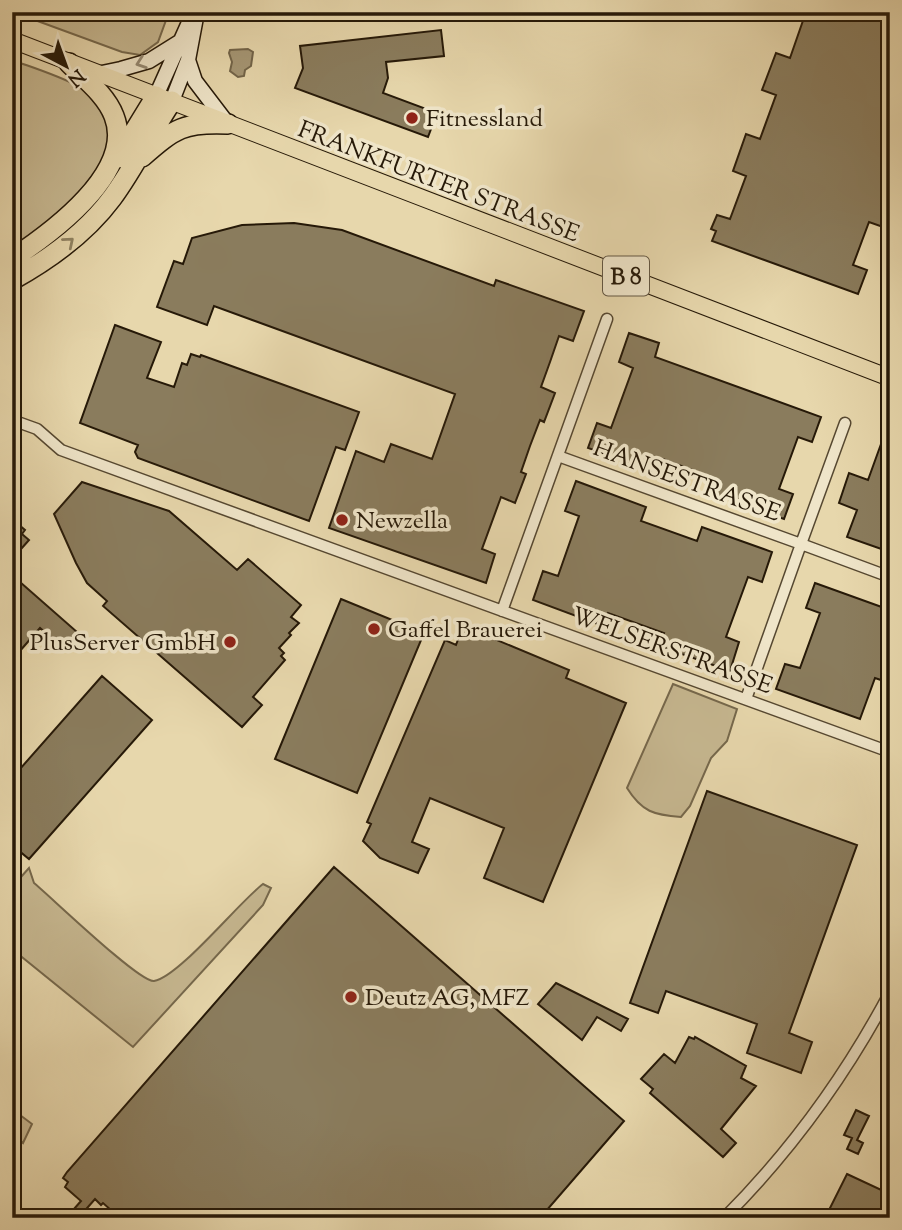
<svg xmlns="http://www.w3.org/2000/svg" width="902" height="1230" font-family="'Sorts Mill Goudy',serif">
  <style>
    .green { fill: #c6b790; stroke: #76684c; stroke-width: 2 }
    .water { fill: #a59674; stroke: #726449; stroke-width: 2 }
    .building { fill: #8a7c5d; stroke: #261908; stroke-width: 2 }
    .lines { fill: none; stroke-linecap: round; stroke-linejoin: round }
    .street-casing { stroke: #564831; stroke-width: 13 }
    .secondary-casing { stroke: #261908; stroke-width: 17 }
    .primary-casing { stroke: #261908; stroke-width: 18 }
    .highway-casing { stroke: #261908; stroke-width: 22 }
    .street { stroke: #efe5c9; stroke-width: 10 }
    .secondary { stroke: #efe5c9; stroke-width: 14 }
    .primary { stroke: #e7d7ac; stroke-width: 16 }
    .highway { stroke: #e7d7ac; stroke-width: 19 }
    .oneway { stroke: #958972 }
    .oneway2 { stroke: #908262 }
    .poi-dot { fill: #8f2418; stroke: #efe5c9; stroke-width: 2.5 }
    .labels { text-anchor: middle; stroke-width: 7; stroke-linejoin: round; paint-order: stroke }
    .shield { fill: #efe5c9; stroke: #625642; stroke-width: 2 }
    .shield-label { font-size: 23px; font-weight: bold; fill: #261908 }
    .poi-label { font-size: 24px; fill: #261908; stroke: #efe5c9; text-anchor: start }
    .street-label { font-size: 24px; fill: #261908; stroke: #efe5c9 }
  </style>
  <rect width="100%" height="100%" fill="#e7d7ac"/>
  <filter id="stains"><feTurbulence type="fractalNoise" baseFrequency=".00286" numOctaves="4"/><feColorMatrix values="0 0 0 0 .2 0 0 0 0 .09 0 0 0 0 .02 0 0 0 .5 -.17"/></filter>
  <radialGradient id="worn" r=".72"><stop offset=".6" stop-color="#630" stop-opacity="0"/><stop offset="1" stop-color="#630" stop-opacity=".3"/></radialGradient>
  <path class="green" d="M13,12H169L158,42L140,55L122,52Z
    M12,60C34,68 57,75 78,86C91,93 105,107 108,122C109,132 111,145 107,154C88,195 47,222 12,249Z
    M673,684L737,709L727,741L711,758L690,806L681,817C654,815 642,812 627,788Z
    M29,868L34,883C51,897 140,983 154,981C179,977 239,902 263,884L271,888L263,905L133,1047L12,949V887Z
    M12,1109L32,1124L23,1143L12,1133Z"/>
  <path class="water" d="M248,49L253,52L251,66L245,70L244,76L238,77L230,71L232,62L229,53L230,50Z"/>
  <path class="building" d="M806,12H890V165L883,184L890,186V208L883,227L869,222L853,265L867,270L858,294L712,241L716,231L711,229L717,215L730,219L746,176L733,171L746,134L760,139L776,95L762,90L776,53L790,58Z
    M441,30L444,56L386,62L388,78L383,93L437,113L428,137L295,88L303,68L300,46Z
    M294,223L342,230L494,286L496,280L584,311L573,341L559,336L550,362L541,387L555,393L544,422L540,420L530,446L521,472L526,474L515,503L501,497L482,549L495,554L486,583L329,528L356,451L384,462L391,444L432,459L455,394L214,306L207,325L157,307L174,261L183,264L192,238L242,225Z
    M115,325L161,342L147,378L174,387L182,363L187,365L191,354L200,357L201,355L359,412L345,450L336,447L309,521L138,458L135,452L138,445L80,423Z
    M629,333L659,343L655,357L821,417L812,442L798,437L779,489L793,494L784,519L714,494L719,480L663,459L658,473L588,448L597,423L611,428L633,368L619,362Z
    M881,444L890,448V552L847,537L857,510L839,503L849,473L868,480Z
    M576,481L646,507L641,521L697,541L702,527L772,552L762,582L748,577L726,637L739,642L730,671L659,646L664,633L608,613L603,626L533,600L543,571L558,576L579,516L565,511Z
    M82,482L169,511L237,570L248,559L301,605L291,617L299,623L289,633L291,635L279,648L284,653L281,656L285,660L253,697L262,705L242,727L103,606L107,601L87,583L76,563L54,514Z
    M12,524L15,527L18,524L25,530L22,534L29,540L21,549L14,543L12,545Z
    M12,575L77,632L63,648L40,628L12,660Z
    M815,583L890,610V683L875,678L860,719L776,689L785,664L800,668L820,613L806,608Z
    M341,599L424,633L357,793L275,759Z
    M463,626L569,670L566,678L626,703L543,902L484,878L504,828L430,798L412,842L429,849L418,873L380,858L363,841L371,824L367,822L445,640L456,645Z
    M102,676L152,720L29,859L12,845V778Z
    M707,791L857,845L789,1033L812,1042L801,1073L747,1053L757,1024L666,991L658,1013L630,1003Z
    M334,867L624,1121L540,1218H120L103,1203L101,1205L95,1199L81,1215L74,1209L81,1201L65,1187L68,1182L63,1178L67,1172Z
    M556,983L628,1019L621,1031L597,1017L582,1040L538,1004Z
    M689,1037L694,1039L695,1037L746,1066L741,1078L756,1086L721,1129L736,1143L723,1157L650,1093L653,1089L641,1079L664,1054L675,1063Z
    M856,1110L869,1116L857,1140L863,1143L858,1154L847,1149L852,1138L844,1135Z
    M847,1174L890,1194L881,1218H840L828,1212Z"/>
  <g class="lines">
    <g class="street-casing">
      <path id="street" d="M12,420L37,429L61,450L890,752
        M845,423L801,544L890,577
        M558,456L801,544L746,699
        M502,611L607,319
        M724,1218C790,1152 846,1075 890,992"/>
    </g>
    <g class="secondary-casing">
      <path id="secondary" d="M188,60L195,81L227,123
        M97,74L121,69L149,61L181,41
        M156,96L191,18
        M172,101L188,60L197,12"/>
    </g>
    <g class="primary-casing">
      <path id="primary" d="M12,40L890,378"/>
    </g>
    <g class="highway-casing">
      <path id="highway" d="M142,157C175,128 184,122 228,124
        M118,158L156,96
        M12,259C51,233 136,172 114,116C106,95 85,79 69,63
        M12,280C50,259 86,233 112,198C135,167 151,132 172,101"/>
    </g>
    <use href="#street" class="street"/>
    <use href="#secondary" class="secondary"/>
    <use href="#primary" class="primary"/>
    <use href="#highway" class="highway"/>
  </g>
  <defs><path id="oneway-chevron" d="M-2-3.5L2.5 0L-2 3.5" fill="none" stroke-width="1.6" stroke-linecap="round" stroke-linejoin="round" transform="scale(1.75)"/></defs>
  <use class="oneway" href="#oneway-chevron" transform="translate(141 63) rotate(161)"/>
  <use class="oneway2" href="#oneway-chevron" transform="translate(69 242) rotate(-40)"/>
  <g class="poi-dot">
    <circle cx="412" cy="118" r="7"/>
    <circle cx="342" cy="520" r="7"/>
    <circle cx="374" cy="629" r="7"/>
    <circle cx="230" cy="642" r="7"/>
    <circle cx="351" cy="997" r="7"/>
  </g>
  <g class="labels">
    <rect class="shield" x="603" y="256.5" width="46" height="39" rx="5"/>
    <g class="shield-label">
      <text x="626" y="284">B 8</text>
    </g>
    <g class="poi-label">
      <text x="426" y="126">Fitnessland</text>
      <text x="356" y="528">Newzella</text>
      <text x="388" y="637">Gaffel Brauerei</text>
      <text x="216" y="650" text-anchor="end">PlusServer GmbH</text>
      <text x="365" y="1005">Deutz AG, MFZ</text>
    </g>
    <g class="street-label">
      <text transform="translate(439 181) rotate(21)" y="8">FRANKFURTER STRASSE</text>
      <text transform="translate(687 480) rotate(20)" y="8">HANSESTRASSE</text>
      <text transform="translate(672 650) rotate(20)" y="8">WELSERSTRASSE</text>
    </g>
  </g>
  <rect width="902" height="1230" fill="none" stroke="#e7d7ac" stroke-width="42"/>
  <rect x="14" y="14" width="874" height="1202" fill="none" stroke="#261908" stroke-width="3.5"/>
  <rect x="21" y="21" width="860" height="1188" fill="none" stroke="#261908" stroke-width="2"/>
  <g transform="translate(66 66) rotate(139)" stroke="#efe5c9" stroke-width="5" paint-order="stroke">
  <path d="M0-5L12 26L0 18L-12 26Z" fill="#261908"/>
  <text y="-10" font-size="19" font-weight="bold" text-anchor="middle" fill="#261908">N</text>
  </g>
  <rect width="100%" height="100%" filter="url(#stains)"/>
  <rect width="100%" height="100%" fill="url(#worn)"/>
</svg>
